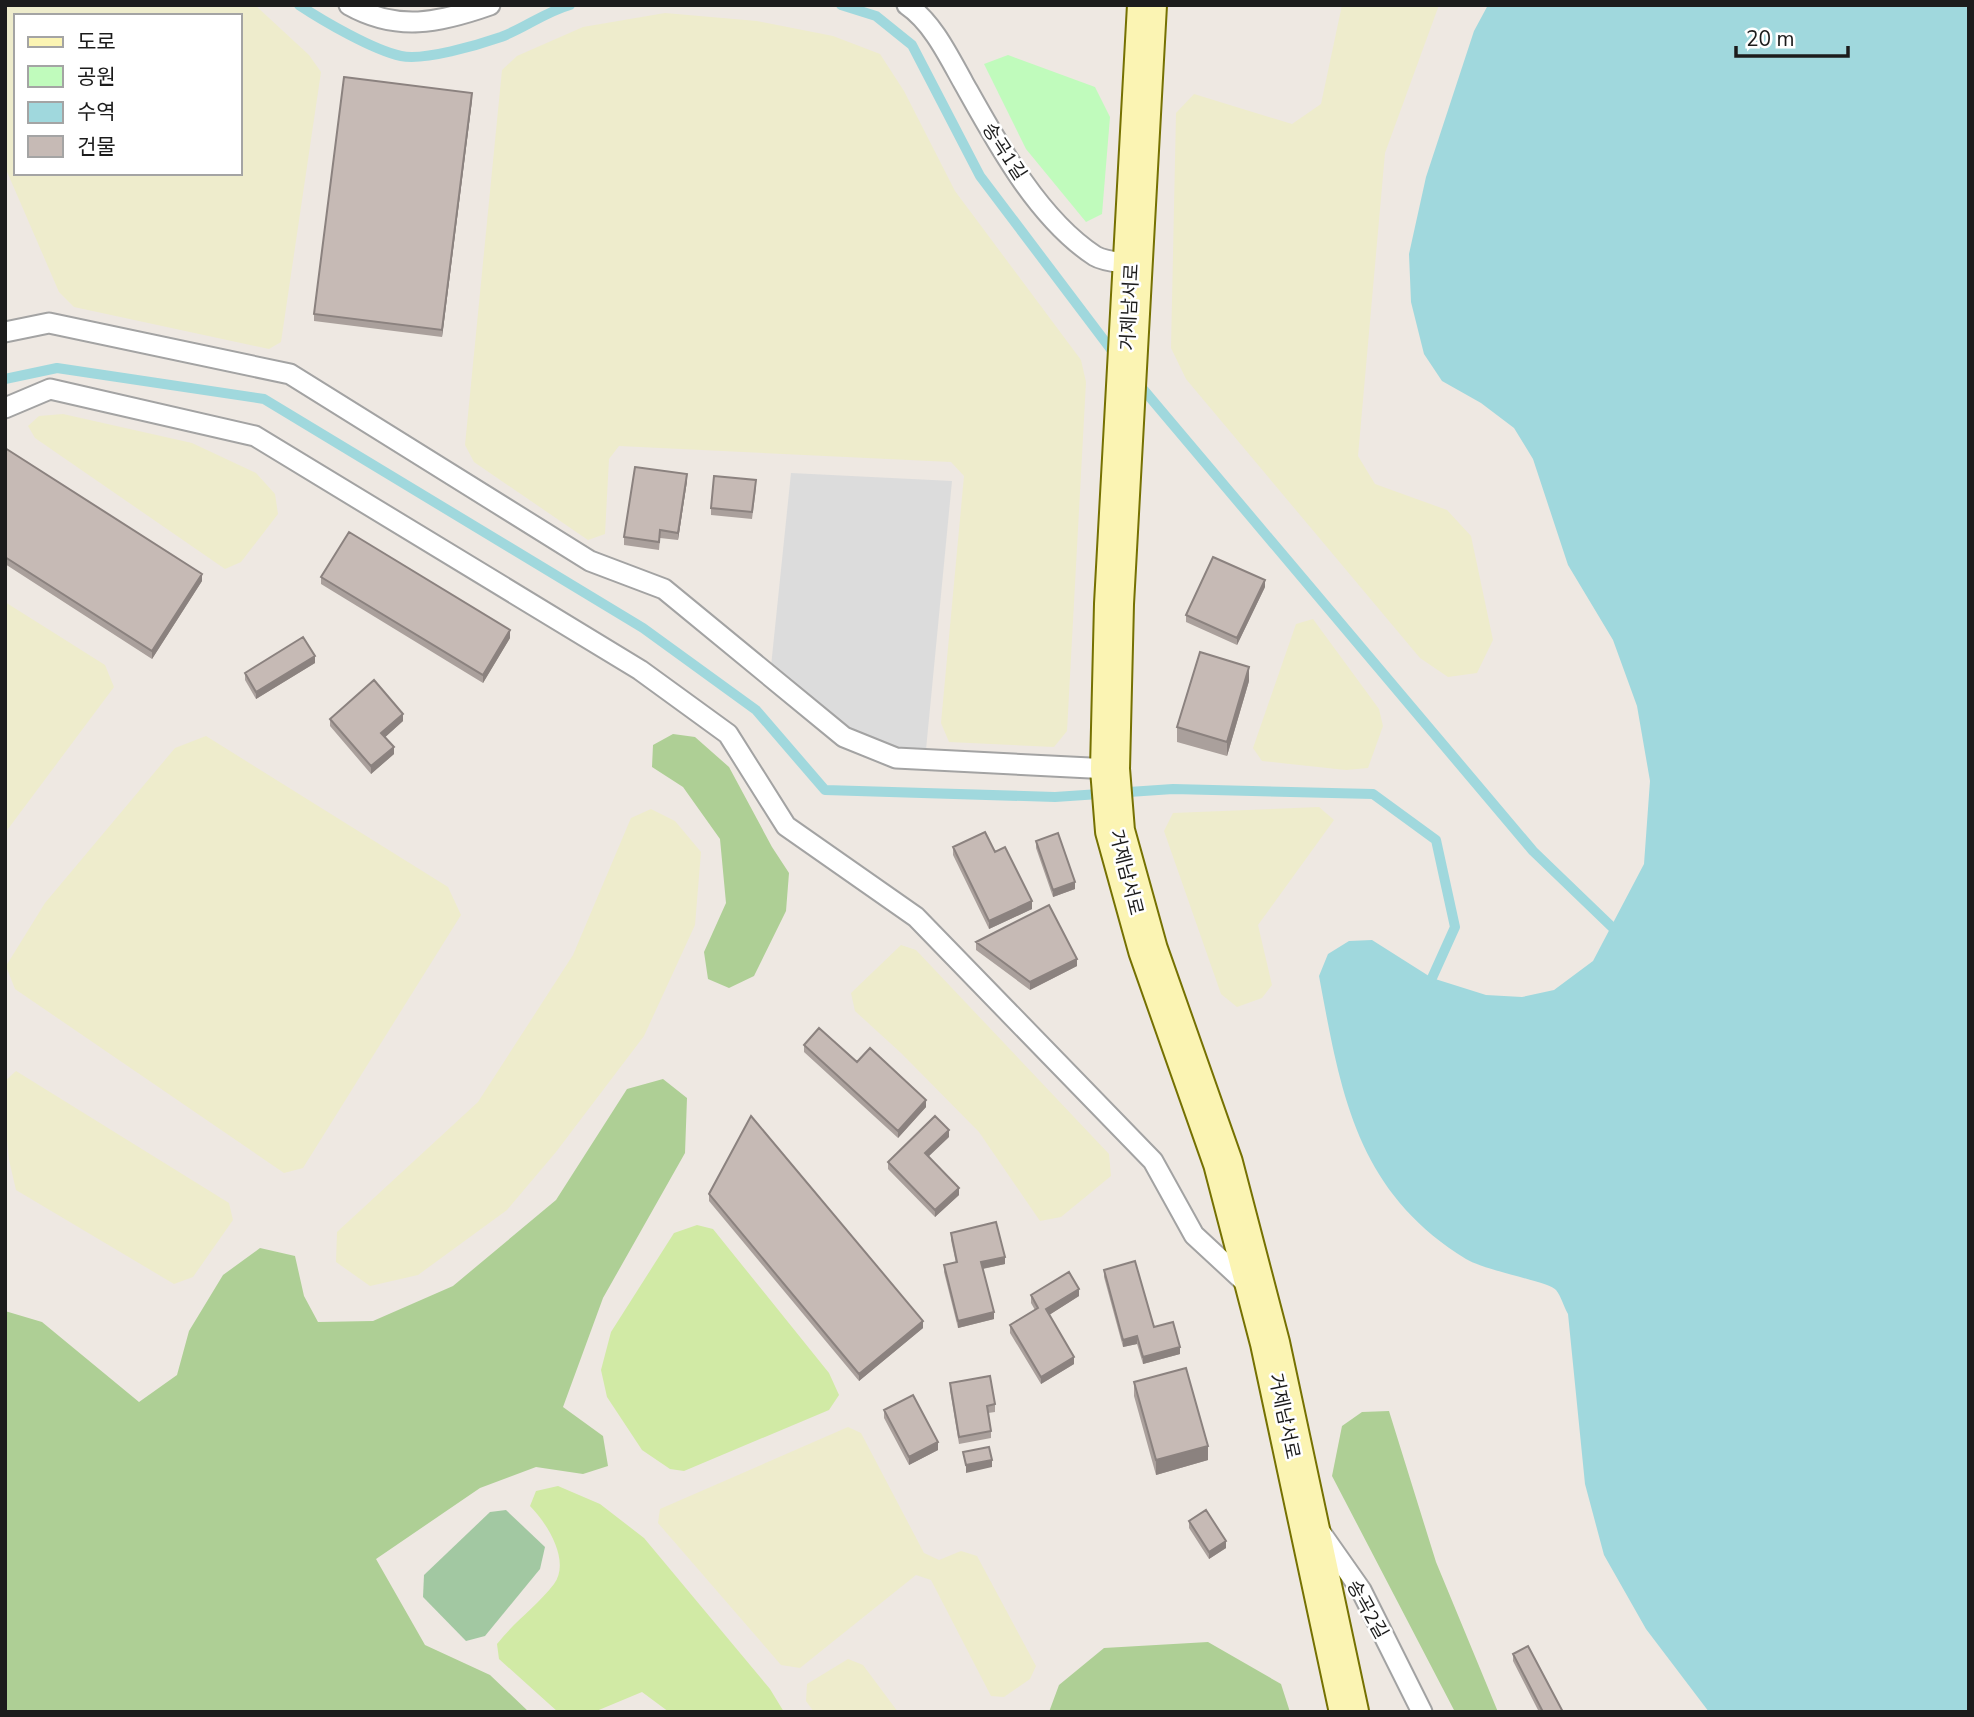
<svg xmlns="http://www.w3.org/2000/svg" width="1974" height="1717" font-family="'Nunito Sans','Noto Sans KR',sans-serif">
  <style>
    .farmland { fill: #eeeccc; fill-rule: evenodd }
    .grass { fill: #d1eaa5 }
    .forest { fill: #aecf95 }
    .cemetery { fill: #a2c8a2 }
    .park { fill: #c0fbbc }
    .parking { fill: #dcdcdc }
    .water { fill: #a0d8dd }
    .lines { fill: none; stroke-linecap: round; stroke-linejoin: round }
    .stream { stroke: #a0d8dd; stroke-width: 10 }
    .service-casing { stroke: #a3a3a3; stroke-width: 23 }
    .secondary-casing { stroke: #757102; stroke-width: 42 }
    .service { stroke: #fff; stroke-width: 19 }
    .secondary { stroke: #fbf4b3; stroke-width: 38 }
    .wall { fill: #aaa09c }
    .shaded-wall { fill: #8b827f }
    .building { fill: #c6bab5; stroke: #8b827f; stroke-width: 2 }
    .labels { text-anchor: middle; stroke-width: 5; stroke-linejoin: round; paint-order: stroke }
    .street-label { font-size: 19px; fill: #1c1c1c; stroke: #fff }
  </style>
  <rect width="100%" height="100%" fill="#eee8e2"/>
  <path class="farmland" d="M5,5H255L309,55L321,72L281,342L269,349L74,307L59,292L5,167ZM16,16H240V173H16Z
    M1342,5H1439L1385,153L1358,456L1375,484L1447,510L1471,536L1493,640L1477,673L1448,677L1420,658L1186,379L1171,348L1176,113L1194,94L1292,124L1321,104Z
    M665,13L757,21L833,36L880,54L904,91L955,191L1081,360L1086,382L1067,731L1054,747L949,742L941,723L964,476L951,462L619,446L609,459L605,534L588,540L474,462L465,445L502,70L517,56L583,27Z
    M63,414L192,443L256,473L275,494L278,514L241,562L225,569L35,438L28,426L39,416Z
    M5,602L105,665L114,687L5,833Z
    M1313,619L1379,709L1383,726L1368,768L1346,770L1262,761L1253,748L1296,624Z
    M206,736L448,887L461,915L303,1168L284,1173L15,989L6,966L45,903L175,748Z
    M1319,807L1334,820L1258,925L1272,985L1262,998L1237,1007L1221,994L1164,831L1173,813Z
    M651,809L675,821L701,852L695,925L644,1036L556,1152L507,1210L418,1275L370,1286L336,1262L337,1232L478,1102L573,955L631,818Z
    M901,945L916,950L1109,1154L1111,1176L1061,1217L1040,1221L979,1132L901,1053L855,1011L851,993Z
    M16,1071L229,1203L233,1220L193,1277L174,1284L16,1190L9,1160L5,1120V1081Z
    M848,1427L861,1433L924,1553L939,1560L961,1551L977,1556L1036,1666L1030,1679L1004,1697L991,1696L931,1580L916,1575L800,1668L781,1665L658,1523L660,1509Z
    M848,1659L863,1665L898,1712H814L806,1701L807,1684Z"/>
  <path class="grass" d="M697,1225L713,1229L829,1373L839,1395L829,1410L684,1471L670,1469L642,1450L607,1397L601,1370L611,1332L674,1233Z
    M558,1486L600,1504L644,1538L770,1689L784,1712H669L642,1692L594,1712H558L499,1659L497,1644C514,1622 537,1606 554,1584C571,1561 547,1523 530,1506L536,1491Z"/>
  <path class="forest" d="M673,734L695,737L729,767L772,847L789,873L786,911L754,976L729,988L708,979L704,952L726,903L720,839L683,787L652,767L653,745Z
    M663,1079L687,1098L685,1153L603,1298L563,1407L603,1436L608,1466L583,1474L536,1467L480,1488L376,1559L425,1645L490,1675L529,1712H5V1311L42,1322L139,1402L177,1375L189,1331L223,1275L260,1248L295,1256L304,1296L318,1322L373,1321L453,1286L556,1200L627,1089Z
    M1389,1411L1436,1562L1498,1712H1455L1332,1476L1342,1426L1362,1412Z
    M1208,1642L1281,1684L1290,1712H1049L1059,1685L1104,1648Z"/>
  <path class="cemetery" d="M506,1510L545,1547L540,1569L485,1636L466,1641L423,1597L424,1575L490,1512Z"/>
  <path class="park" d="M1008,55L1095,87L1110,117L1102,214L1086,222L1026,149L984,64Z"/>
  <path class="parking" d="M791,473L952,481L925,760L844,737L770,676Z"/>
  <path class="water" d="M1488,5H1969V1712H1709L1646,1629L1604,1555L1585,1484L1568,1314C1564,1307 1561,1296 1556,1290C1550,1282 1483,1270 1466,1259C1356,1191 1341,1094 1319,976L1328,954L1349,941L1372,940L1432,978L1486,995L1522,997L1554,990L1593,961L1644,864L1650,781L1637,706L1613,640L1568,565L1533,459L1514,428L1481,403L1442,381L1424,354L1411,302L1409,254L1426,177L1474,31Z"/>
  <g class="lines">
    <path class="stream" d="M299,5C323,21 373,50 401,56C424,61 478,45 501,37C525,28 545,12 570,5
      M841,5L876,16L912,45L980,176L1116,356
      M5,379L57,368L264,399L643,628L756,710L825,790L1055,797L1173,789L1373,794L1436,840L1455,927L1432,978
      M1137,382L1533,851L1613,928"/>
    <g class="service-casing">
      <path id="service" d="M349,5C397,32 439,23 490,5
        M907,5C932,22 948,55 963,82C996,141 1037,218 1095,256C1105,262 1121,262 1132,264
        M5,332L49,323L290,374L590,561L664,589L844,737L896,758L1110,769
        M5,408L50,389L255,436L640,670L728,734L786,826L916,917L1153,1161L1194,1235L1248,1285
        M1321,1533L1361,1590L1422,1712"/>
    </g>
    <g class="secondary-casing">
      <path id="secondary" d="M1147,5L1114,604L1110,769L1115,831L1148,950L1223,1163L1270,1343L1349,1712"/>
    </g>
    <use href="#service" class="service"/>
    <use href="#secondary" class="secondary"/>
  </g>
  <path class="wall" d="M472,100L442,337L314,321V314Z
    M5,448L202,581L152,659L5,564Z
    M687,481L678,540L660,538L659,550L624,545V537Z
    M756,488L752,519L711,515V508Z
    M321,577L510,638L483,683L321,584Z
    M1265,587L1237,645L1186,622V615Z
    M315,663L256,699L245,680V673Z
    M1249,681L1227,756L1177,742V727Z
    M330,719L403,721L385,737L394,754L371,774L330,726Z
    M1036,841L1075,889L1053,897L1036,848Z
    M953,847L995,852L1032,909L989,929L953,855Z
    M976,942L1077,966L1030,990L976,950Z
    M804,1045L857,1062L926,1107L898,1138L804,1052Z
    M949,1137L928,1156L959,1195L935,1217L888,1169V1162Z
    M709,1194L923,1328L859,1381L709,1201Z
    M951,1233L1005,1264L983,1269L994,1319L958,1328L944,1272V1265L956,1263L951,1240Z
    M1104,1270L1154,1327L1180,1354L1143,1364L1137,1344L1123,1347L1104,1277Z
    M1031,1295L1079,1296L1049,1315L1074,1364L1041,1384L1010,1333V1325L1035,1310L1031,1303Z
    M1134,1382L1208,1460L1156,1475L1134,1396Z
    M950,1383L995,1404V1412L988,1413L991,1431V1438L959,1444L950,1390Z
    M884,1410L938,1450L909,1465L884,1418Z
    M1189,1521L1226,1548L1209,1559L1189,1528Z
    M1513,1654L1563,1712H1539L1513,1661Z"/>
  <path class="shaded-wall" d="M472,93V100L442,337V330Z
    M687,474V481L678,540V533Z
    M202,574V581L152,659V651Z
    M1265,580V587L1237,645V638Z
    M510,630V638L483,683V675Z
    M315,656V663L256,699V692Z
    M1249,667V681L1227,756V742Z
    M403,714V721L381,741V733Z
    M394,747V754L371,774V766Z
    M1075,882V889L1053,897V890Z
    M1032,901V909L989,929V921Z
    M1077,959V966L1030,990V982Z
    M926,1100V1107L898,1138V1131Z
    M949,1130V1137L925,1160V1153Z
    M959,1188V1195L935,1217V1210Z
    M1005,1257V1264L981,1269V1262Z
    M1079,1289V1296L1046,1317V1309Z
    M994,1312V1319L958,1328V1321Z
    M923,1321V1328L859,1381V1374Z
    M1137,1336V1344L1123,1347V1340Z
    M1180,1347V1354L1143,1364V1357Z
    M1074,1357V1364L1041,1384V1377Z
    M938,1442V1450L909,1465V1457Z
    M1208,1446V1460L1156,1475V1460Z
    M992,1460V1467L966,1473V1465Z
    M1226,1541V1548L1209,1559V1552Z"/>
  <path class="building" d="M344,77L472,93L442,330L314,314Z
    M5,448L202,574L152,651L5,557Z
    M635,467L687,474L678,533L660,530L659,542L624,537Z
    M714,476L756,480L752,512L711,508Z
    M349,532L510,630L483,675L321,577Z
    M1213,557L1265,580L1237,638L1186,615Z
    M303,637L315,656L256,692L245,673Z
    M1200,652L1249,667L1227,742L1177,727Z
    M374,680L403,714L381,733L394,747L371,766L330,719Z
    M985,832L995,852L1005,847L1032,901L989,921L953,847Z
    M1058,833L1075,882L1053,890L1036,841Z
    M1049,905L1077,959L1030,982L976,942Z
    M819,1028L857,1062L870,1048L926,1100L898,1131L804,1045Z
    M751,1116L923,1321L859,1374L709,1194Z
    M935,1116L949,1130L925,1153L959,1188L935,1210L888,1162Z
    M996,1222L1005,1257L981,1262L994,1312L958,1321L944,1265L957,1262L951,1233Z
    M1135,1261L1154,1327L1173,1322L1180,1347L1143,1357L1137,1336L1123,1340L1104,1270Z
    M1069,1272L1079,1289L1046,1309L1074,1357L1041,1377L1010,1325L1038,1308L1031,1295Z
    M1186,1368L1208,1446L1156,1460L1134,1382Z
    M990,1376L995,1404L987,1406L991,1431L959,1437L950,1383Z
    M913,1395L938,1442L909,1457L884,1410Z
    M989,1447L992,1460L966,1465L963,1452Z
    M1206,1510L1226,1541L1209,1552L1189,1521Z
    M1528,1646L1563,1712H1543L1513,1654Z"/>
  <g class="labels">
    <g class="street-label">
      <text transform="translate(1005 151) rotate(57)" y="7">송곡1길</text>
      <text transform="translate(1129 307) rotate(-87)" y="7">거제남서로</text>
      <text transform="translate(1127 872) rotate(76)" y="7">거제남서로</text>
      <text transform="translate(1285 1416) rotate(78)" y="7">거제남서로</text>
      <text transform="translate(1368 1609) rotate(61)" y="7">송곡2길</text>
    </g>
  </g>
  <rect width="1974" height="1717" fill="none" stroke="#1c1c1c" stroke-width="14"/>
  <rect x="14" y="14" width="228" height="161" fill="#ffffff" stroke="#a4a4a4" stroke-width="2"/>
  <rect x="28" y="37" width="35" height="10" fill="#fbf4b3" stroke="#a4a4a4" stroke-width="2"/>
  <text x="77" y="49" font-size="21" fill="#1c1c1c">도로</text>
  <rect x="28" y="66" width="35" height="21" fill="#c0fbbc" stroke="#a4a4a4" stroke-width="2"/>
  <text x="77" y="84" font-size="21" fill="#1c1c1c">공원</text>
  <rect x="28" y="102" width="35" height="21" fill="#a0d8dd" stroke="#a4a4a4" stroke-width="2"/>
  <text x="77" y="119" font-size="21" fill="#1c1c1c">수역</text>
  <rect x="28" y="136" width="35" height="21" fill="#c6bab5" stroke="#a4a4a4" stroke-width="2"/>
  <text x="77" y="154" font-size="21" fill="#1c1c1c">건물</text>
  <path d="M1736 46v10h112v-10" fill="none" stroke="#1c1c1c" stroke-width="3.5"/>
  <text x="1746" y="46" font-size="21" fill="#1c1c1c" stroke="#ffffff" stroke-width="5" paint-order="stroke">20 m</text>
</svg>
